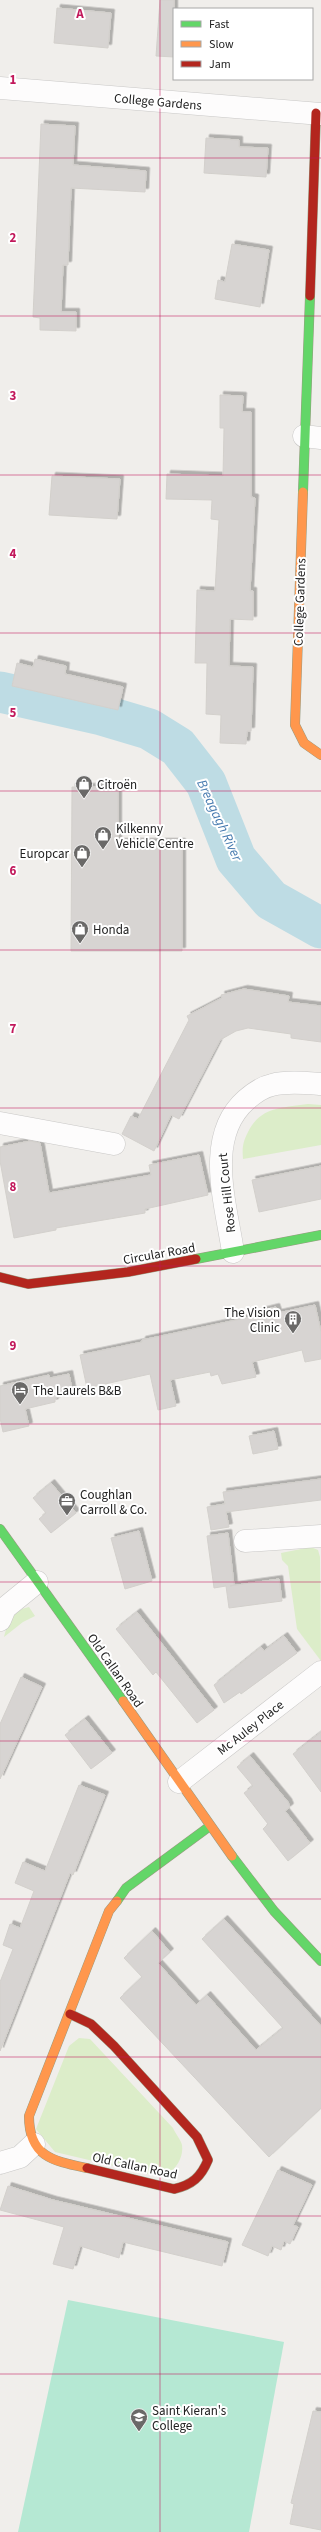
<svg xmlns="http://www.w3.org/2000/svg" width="321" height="2532" font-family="'Source Sans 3',sans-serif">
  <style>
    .grass { fill: #dcedc9 }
    .pitch { fill: #b5e8d3 }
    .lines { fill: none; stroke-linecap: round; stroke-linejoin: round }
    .river { stroke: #bedce4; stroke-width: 41 }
    .building { fill: #d7d4d2; stroke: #d3d0cc; filter: url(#shadow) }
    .street-casing { stroke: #c9c8c7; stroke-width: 23 }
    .fast-casing { stroke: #999b81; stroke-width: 10 }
    .slow-casing { stroke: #999b81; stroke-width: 10 }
    .jam-casing { stroke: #999b81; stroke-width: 10 }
    .street { stroke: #fdfcfc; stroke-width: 22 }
    .fast { stroke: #63d668; stroke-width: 9 }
    .slow { stroke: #ff974d; stroke-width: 9 }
    .jam { stroke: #b3261e; stroke-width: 9 }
    .grid { fill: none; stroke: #c2185b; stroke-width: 1; stroke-opacity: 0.55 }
    .labels { text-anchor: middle; stroke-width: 4; stroke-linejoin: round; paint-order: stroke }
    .street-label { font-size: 13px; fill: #222; stroke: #fff }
    .poi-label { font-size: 13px; fill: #222; stroke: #fff; text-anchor: start }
    .water-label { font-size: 14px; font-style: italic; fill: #467aaf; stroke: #fff }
    .grid-label { font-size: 13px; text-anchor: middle; font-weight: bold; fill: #c2185b; stroke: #fff; stroke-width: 4; stroke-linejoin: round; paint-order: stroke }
  </style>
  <defs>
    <filter id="shadow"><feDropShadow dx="3.5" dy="-3.5" stdDeviation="0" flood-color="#0004"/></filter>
  </defs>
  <rect width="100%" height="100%" fill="#f0eeeb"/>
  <path class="grass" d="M308,1104L321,1105V1145L243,1159C242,1147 243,1142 248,1132C261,1106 283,1108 308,1104Z
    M311,1547L318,1550L320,1557L321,1661L297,1629L288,1566L282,1560L281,1553Z
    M29,1607L35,1616L23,1622L4,1637C8,1622 13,1610 29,1607Z
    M79,2038L90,2039L173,2128C175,2133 181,2140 182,2145C184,2160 173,2173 161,2177L55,2152L36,2129L69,2046Z"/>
  <path class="pitch" d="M68,2300L284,2342L249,2532H18Z"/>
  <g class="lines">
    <path class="river" d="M0,692L102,715L149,729L178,747L206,783L236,859L271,900L321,928"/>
  </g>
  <path class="building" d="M160,0H174V57L156,56Z
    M57,8L111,13L108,48L54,43Z
    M41,124L75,126L73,165L146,171L145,192L71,188L68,265H63L61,312H76V331L40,330V318L33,317Z
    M206,138L239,140V147L268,148L266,177L204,173Z
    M232,244L269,250L260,307L215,299L218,280L225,282Z
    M220,395L243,396L242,412H251V497L255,498L250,591H253V620L230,619L229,666L253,667L251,731H247L246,744L220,743L221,715L206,714L207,663H195L197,590L215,591L219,520L211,519L212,500L166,499L167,474L223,476L224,428H220Z
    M52,476L120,479L117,519L49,515Z
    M35,659L66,666L65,674L123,687L118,710L12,686L17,663L33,667Z
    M72,787H118V842H182V951H71Z
    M244,989L289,996L288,1002L321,1006V1042L291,1038V1034L248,1028L236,1031L220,1040L179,1119L171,1115L154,1151L122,1134L131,1116L138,1119L189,1020L187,1016L222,998L221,995Z
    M30,1141L40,1143L49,1193L151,1175L149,1165L199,1155L208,1195L145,1209V1213L56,1228V1230L14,1238L0,1161V1147Z
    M321,1166V1199L259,1212L252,1180Z
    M315,1305L321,1332V1359L305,1362L302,1350L252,1362L256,1377L222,1384L218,1374L211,1376L210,1372L170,1380L176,1406L158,1410L150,1374L87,1388L80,1355L142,1342V1340L260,1315V1311L276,1307L278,1313Z
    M69,1374L73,1394L55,1398V1402L25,1409L29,1426L3,1432L0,1418V1386L49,1375L50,1378Z
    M274,1431L278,1449L253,1454L249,1436Z
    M321,1479V1500L226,1512L229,1527L211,1530L207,1507L225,1504L223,1492Z
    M51,1483L76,1513L51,1533L39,1519L46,1513L33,1498Z
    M139,1531L152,1581L125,1589L111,1538Z
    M228,1533L234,1585L230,1586L279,1579L282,1601L229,1608L226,1586L214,1588L207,1536Z
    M137,1612L214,1710L197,1723L156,1672L153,1675L116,1629Z
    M284,1636L297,1653L241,1694L240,1692L224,1703L214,1685L261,1647L264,1651Z
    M21,1677L42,1687L0,1779V1724Z
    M85,1719L112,1753L91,1769L65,1735Z
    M321,1732V1792L293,1754Z
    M250,1756L288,1802L290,1807L285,1811L310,1843L288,1861L263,1829L268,1824L244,1793L253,1786L237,1767Z
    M79,1785L105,1795L73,1875L70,1873L0,2051V1982L13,1949L3,1945L10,1924L20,1928L34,1891L15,1883L23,1862L45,1871Z
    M224,1919L321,2026V2108L269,2157L120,1998L142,1977L124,1958L152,1931L170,1952L158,1963L196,2005L207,1995L256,2050L283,2028L202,1939Z
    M278,2170L312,2185L293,2225L298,2227L290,2244L284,2241L281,2250L272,2246L268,2256L242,2245Z
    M8,2186L53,2200L228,2242L222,2266L123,2242L119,2258L80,2246L73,2269L53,2264L64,2227L0,2210Z
    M313,2411L321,2412V2530L290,2524L294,2504L291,2503Z"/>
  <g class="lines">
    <g class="street-casing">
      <path id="street" d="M0,88L321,114
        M304,436L321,438
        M0,1123L114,1144
        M233,1252C226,1204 204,1137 246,1100C254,1093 262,1087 272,1085C286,1081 307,1083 321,1084
        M245,1541L321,1536
        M0,1620L5,1608L37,1582
        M179,1782L321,1672
        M0,2163L20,2157L34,2144"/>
    </g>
    <g class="fast-casing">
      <path id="fast" d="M303,492L310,296
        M196,1259L321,1235
        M0,1529L123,1701
        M232,1856L274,1911L321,1961
        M117,1901L126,1888L210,1826"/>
    </g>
    <g class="slow-casing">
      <path id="slow" d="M303,492L295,725L304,743L321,755
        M123,1701L232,1856
        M87,2168C53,2161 29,2157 29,2116L109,1911L117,1901"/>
    </g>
    <g class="jam-casing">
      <path id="jam" d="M310,296L316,113
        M0,1277L28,1284L128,1272L196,1259
        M70,2014L91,2024L114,2046L197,2137L208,2160C201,2177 192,2185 174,2189L87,2168"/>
    </g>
    <use href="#street" class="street"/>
    <use href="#fast" class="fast"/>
    <use href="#slow" class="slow"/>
    <use href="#jam" class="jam"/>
  </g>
  <path class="grid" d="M160,0V2532M0,158H321M0,316H321M0,475H321M0,633H321M0,791H321M0,950H321M0,1108H321M0,1266H321M0,1424H321M0,1582H321M0,1741H321M0,1899H321M0,2057H321M0,2216H321M0,2374H321"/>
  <defs>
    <g id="shop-pin" transform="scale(0.9)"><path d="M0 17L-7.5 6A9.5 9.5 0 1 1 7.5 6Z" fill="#6a6968" stroke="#fff"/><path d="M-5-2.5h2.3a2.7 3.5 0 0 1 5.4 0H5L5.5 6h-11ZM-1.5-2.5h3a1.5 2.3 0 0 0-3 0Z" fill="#fff"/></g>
    <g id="building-pin" transform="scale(0.9)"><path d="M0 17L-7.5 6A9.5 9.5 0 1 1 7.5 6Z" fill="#6a6968" stroke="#fff"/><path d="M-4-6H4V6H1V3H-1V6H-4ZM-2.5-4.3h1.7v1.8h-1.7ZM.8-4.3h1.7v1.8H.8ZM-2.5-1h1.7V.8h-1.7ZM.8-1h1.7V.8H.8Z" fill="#fff"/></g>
    <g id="hotel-pin" transform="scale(0.9)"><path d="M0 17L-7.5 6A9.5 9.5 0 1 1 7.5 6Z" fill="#6a6968" stroke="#fff"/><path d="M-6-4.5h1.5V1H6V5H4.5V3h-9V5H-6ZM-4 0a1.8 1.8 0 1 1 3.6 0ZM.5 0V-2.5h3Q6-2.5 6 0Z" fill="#fff"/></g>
    <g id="office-pin" transform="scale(0.9)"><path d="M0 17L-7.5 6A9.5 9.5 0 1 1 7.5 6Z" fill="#6a6968" stroke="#fff"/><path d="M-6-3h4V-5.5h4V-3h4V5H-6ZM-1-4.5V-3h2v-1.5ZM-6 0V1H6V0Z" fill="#fff"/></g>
    <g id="school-pin" transform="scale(0.9)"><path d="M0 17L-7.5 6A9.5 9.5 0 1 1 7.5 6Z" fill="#6a6968" stroke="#fff"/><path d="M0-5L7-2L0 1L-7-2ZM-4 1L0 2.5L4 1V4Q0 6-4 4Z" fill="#fff"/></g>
  </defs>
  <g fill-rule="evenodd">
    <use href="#shop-pin" x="84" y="784"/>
    <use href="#shop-pin" x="103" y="835"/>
    <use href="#shop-pin" x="82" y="853"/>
    <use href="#shop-pin" x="80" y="929"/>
    <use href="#building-pin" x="293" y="1319"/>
    <use href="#hotel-pin" x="20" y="1390"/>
    <use href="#office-pin" x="67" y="1501"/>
    <use href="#school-pin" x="139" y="2417"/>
  </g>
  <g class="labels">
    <g class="street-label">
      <text transform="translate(158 101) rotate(5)" y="5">College Gardens</text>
      <text transform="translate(299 602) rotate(-88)" y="5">College Gardens</text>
      <text transform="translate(226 1193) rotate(-96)" y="5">Rose Hill Court</text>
      <text transform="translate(159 1253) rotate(-10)" y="5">Circular Road</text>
      <text transform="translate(116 1670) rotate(55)" y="5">Old Callan Road</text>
      <text transform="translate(250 1727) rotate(-38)" y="5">Mc Auley Place</text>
      <text transform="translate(135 2165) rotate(12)" y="5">Old Callan Road</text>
    </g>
    <g class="poi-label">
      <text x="97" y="789">Citroën</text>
      <text x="116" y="833">Kilkenny<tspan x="116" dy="15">Vehicle Centre</tspan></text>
      <text x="69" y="858" text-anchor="end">Europcar</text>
      <text x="93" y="934">Honda</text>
      <text x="280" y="1317" text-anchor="end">The Vision<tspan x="280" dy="15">Clinic</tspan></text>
      <text x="33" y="1395">The Laurels B&amp;B</text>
      <text x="80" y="1499">Coughlan<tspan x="80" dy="15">Carroll &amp; Co.</tspan></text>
      <text x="152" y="2415">Saint Kieran's<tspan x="152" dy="15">College</tspan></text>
    </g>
    <g class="water-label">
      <text transform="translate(220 820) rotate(65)" y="5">Breagagh River</text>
    </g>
  </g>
  <g class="grid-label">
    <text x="80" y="18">A</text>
    <text x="13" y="84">1</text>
    <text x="13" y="242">2</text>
    <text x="13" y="400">3</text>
    <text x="13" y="558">4</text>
    <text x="13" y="717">5</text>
    <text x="13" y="875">6</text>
    <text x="13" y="1033">7</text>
    <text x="13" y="1191">8</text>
    <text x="13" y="1350">9</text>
  </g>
  <rect x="173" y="8" width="140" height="72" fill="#ffffff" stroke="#a7a7a7"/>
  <rect x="181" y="21" width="20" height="6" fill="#63d668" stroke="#a7a7a7"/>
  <text x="209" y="28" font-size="12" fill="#222222">Fast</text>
  <rect x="181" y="41" width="20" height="6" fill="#ff974d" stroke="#a7a7a7"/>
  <text x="209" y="48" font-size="12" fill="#222222">Slow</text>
  <rect x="181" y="61" width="20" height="6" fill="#b3261e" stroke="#a7a7a7"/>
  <text x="209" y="68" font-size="12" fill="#222222">Jam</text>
</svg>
